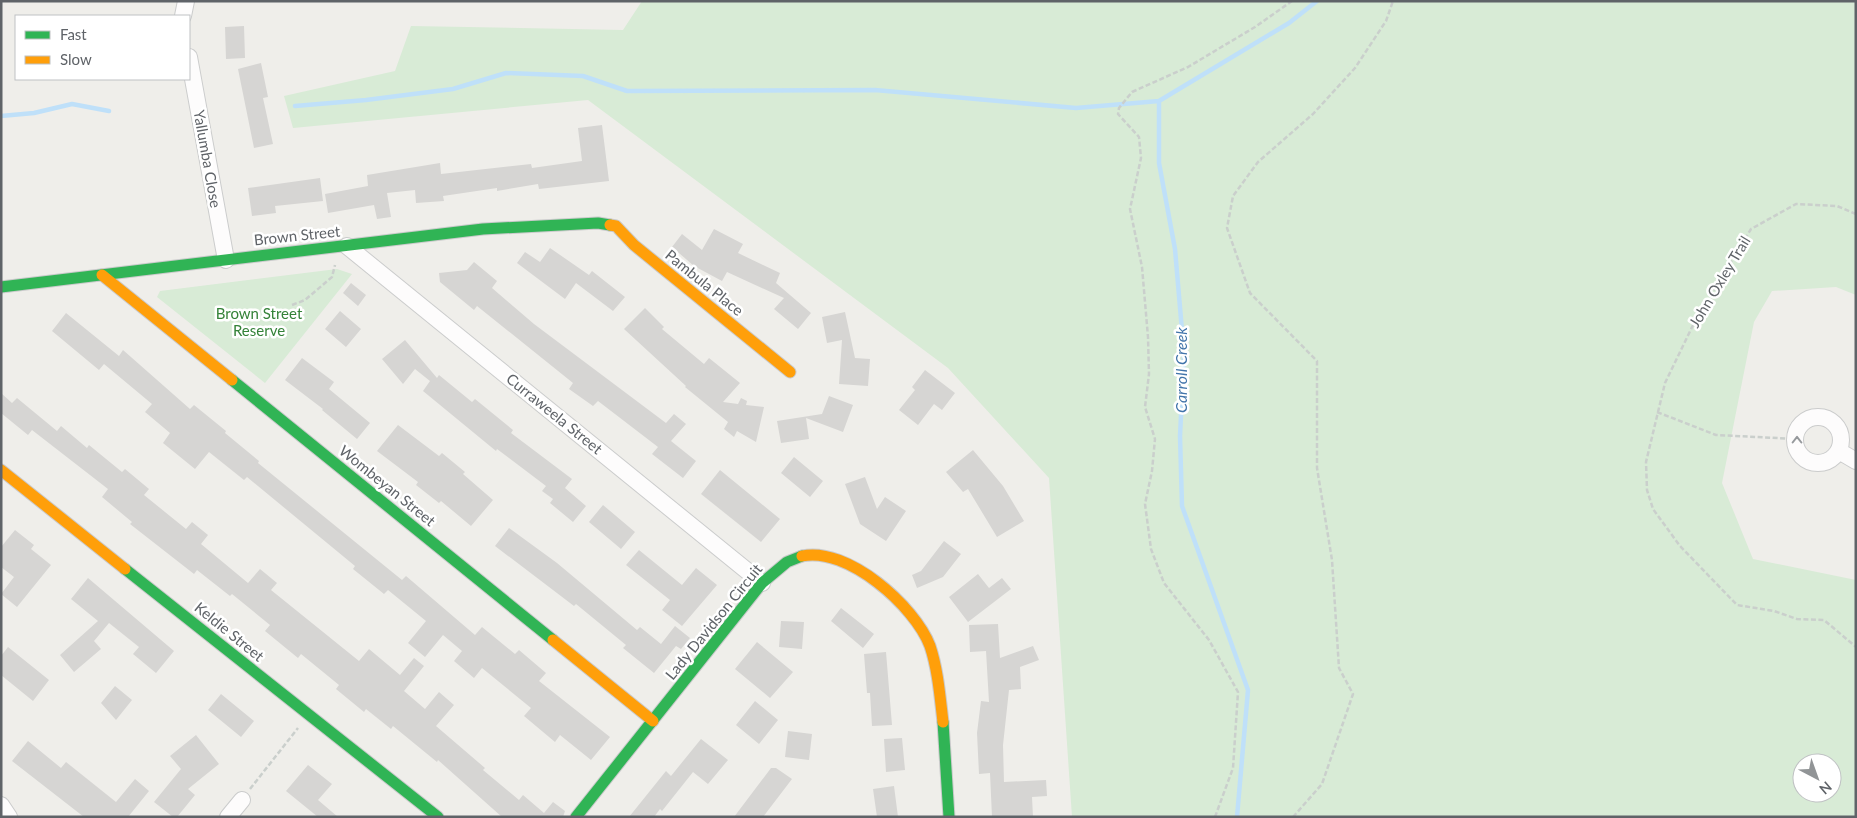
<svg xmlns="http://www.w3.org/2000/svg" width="1857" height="818" font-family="Lato,sans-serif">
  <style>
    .green { fill: #d8ebd6; fill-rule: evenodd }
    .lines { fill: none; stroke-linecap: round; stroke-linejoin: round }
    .stream { stroke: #bfe0f9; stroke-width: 4.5 }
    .building { fill: #d6d5d3 }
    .street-casing { stroke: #cbcccc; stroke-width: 18 }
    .fast-casing { stroke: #cacacb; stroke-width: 13 }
    .slow-casing { stroke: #cacacb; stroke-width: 13 }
    .path { stroke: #cacfcc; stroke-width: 2.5; stroke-dasharray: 5 2.5; stroke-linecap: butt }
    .street { stroke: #fdfcfc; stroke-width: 16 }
    .fast { stroke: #30b455; stroke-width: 11 }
    .slow { stroke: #ff9f0a; stroke-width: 11 }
    .oneway { stroke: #96999c }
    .labels { text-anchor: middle; stroke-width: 5; stroke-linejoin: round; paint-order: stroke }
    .street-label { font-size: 15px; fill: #5f6368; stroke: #fff }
    .park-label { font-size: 15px; fill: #348238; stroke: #fff }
    .water-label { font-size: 16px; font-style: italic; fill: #4174aa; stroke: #fff }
  </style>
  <rect width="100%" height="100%" fill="#efeeea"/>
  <path class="green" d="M642,1H1856V295L1836,287L1772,291L1754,322L1722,483L1753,559L1856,580V817H1072L1049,478L948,368L588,100L293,128L284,96L395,71L411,26L623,30ZM1802,763H1832V793H1802Z
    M337,269L352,274L265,383L157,297L160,291Z"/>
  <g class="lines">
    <path class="stream" d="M295,106L366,100L453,89L506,73L583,76L627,91L875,90L1076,108L1159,101
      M1,116L34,113L72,104L109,111
      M1237,817L1248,690L1182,506L1180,436L1184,354L1175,249L1159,163V101L1289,23L1317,1"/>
  </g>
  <path class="building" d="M244,26L245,58L226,59L225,27Z
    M261,63L268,97L263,98L273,144L254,148L238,69Z
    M602,125L609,181L539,189L538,184L497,191V188L443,196L444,201L416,203L415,190L387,193L391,217L377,219L374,205L328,213L325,194L368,186L367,175L440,163L441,174L531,164L532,168L582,161L578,128Z
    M320,178L323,201L275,206L276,213L252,216L248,188Z
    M714,229L743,244L738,253L780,273L776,283L811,313L798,329L774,309L784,298L727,272L722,281L694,266L672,247L682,234L702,250Z
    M550,248L589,275L592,271L625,297L613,311L576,283L565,299L517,263L525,252L540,262Z
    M474,262L497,281L492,288L534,324L666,423L674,414L686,424L671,441L696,461L683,478L652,454L658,447L598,401L593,406L569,389L573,383L477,306L474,310L440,282L439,273L467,270Z
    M351,283L366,295L358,306L343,293Z
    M645,308L664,327L662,329L704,364L709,358L740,383L723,402L738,404L741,398L747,401L746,405L764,407L756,442L737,431L734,437L724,429L728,422L685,387L686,386L624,329Z
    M340,311L361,329L346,347L325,329Z
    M845,312L855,358L870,359L868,386L839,384L842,340L827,343L822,317Z
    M66,313L119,356L123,350L190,409L194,405L226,431L225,433L259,461L258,463L402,580L406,576L475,635L482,627L515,654L519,650L546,673L539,681L610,737L591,760L560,735L555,742L524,716L531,708L482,668L474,678L454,661L462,651L443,635L425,657L408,643L426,621L388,590L384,594L353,569L355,566L247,477L244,480L209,452L195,469L163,443L170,433L145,412L152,404L104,364L99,370L52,331Z
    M405,340L437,378L439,375L472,402L475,399L513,430L511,433L572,479L565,488L586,506L573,522L550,503L553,499L542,491L546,486L497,449L496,451L423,391L430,381L415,369L403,384L382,359Z
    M302,358L334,382L329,389L370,423L357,439L322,410L323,409L285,380Z
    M925,370L955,393L942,410L934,404L918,425L899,410L915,390L912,387Z
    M1,393L12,403L17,398L57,431L61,426L87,448L89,445L122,472L125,469L149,489L144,495L186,529L192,522L208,535L201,544L248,583L260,569L277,583L271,590L359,661L369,649L400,675L414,658L424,666L404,691L425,709L439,692L454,705L436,726L485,768L483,770L519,800L523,795L544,813L553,802L565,811L563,817H502L438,760L437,762L393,726L391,729L366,709L364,712L336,689L339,685L301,654L298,658L265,631L270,625L232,594L230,596L197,570L194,574L130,524L132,522L102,497L108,489L32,430L28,435L1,413Z
    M829,396L853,405L843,432L806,418L809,439L781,443L777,421L822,414Z
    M398,425L439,456L442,453L465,472L463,474L493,500L471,526L441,501L439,503L416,485L418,482L377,451Z
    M973,450L1003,486L1024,521L997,537L968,489L963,492L946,472Z
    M794,457L823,481L810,497L781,473Z
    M720,470L780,519L761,542L701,494Z
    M865,477L877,509L885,497L906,511L886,541L860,524L845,484Z
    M603,505L635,532L621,549L589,522Z
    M509,528L557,563L637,630L640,627L661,644L675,626L690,638L681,649L676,646L654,673L623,648L626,645L576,604L574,606L495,546Z
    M15,530L34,545L31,549L51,565L17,607L1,594L14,577L1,567V547Z
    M944,541L961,554L943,577L917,588L912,575L921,571Z
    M639,550L682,585L696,568L717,585L682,626L662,610L670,600L626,565Z
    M978,574L989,588L1002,578L1011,589L968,622L949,597Z
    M88,578L174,651L156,673L133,654L139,647L109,623L94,641L101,649L74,672L60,655L98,621L71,599Z
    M841,608L874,634L863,648L831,621Z
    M781,621L804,622L802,649L779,647Z
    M998,624L1000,658L1033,646L1039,660L1020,667L1021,689L1009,690L1003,745L1004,782L1046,780L1047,796L1032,797L1033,817H992L990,773L979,774L977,733L981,701L989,702L986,651L970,652L969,625Z
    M757,642L793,672L770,698L735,669Z
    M8,647L49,680L33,701L1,675V656Z
    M886,652L892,725L872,726L870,693H867L864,654Z
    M115,686L132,700L116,720L101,703Z
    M221,694L254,721L241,737L208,710Z
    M755,701L778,720L759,744L736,725Z
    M788,731L812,734L809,760L785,757Z
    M196,735L219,764L188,789L195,795L177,817H173L154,802L181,769L170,756Z
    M902,738L905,770L886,772L884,739Z
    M701,739L728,760L708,784L693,772L662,811L660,809L654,817H629L666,771L671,776Z
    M28,741L61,768L66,762L116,802L135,779L149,791L128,817H84L12,761Z
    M308,765L332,784L318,800L338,817H318L286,791Z
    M771,768H776L792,779L763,817H734Z
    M894,786L898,817H877L873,789Z"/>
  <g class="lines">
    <g class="street-casing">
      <path id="street" d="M183,16L186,1
        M189,57L226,260
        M347,246L762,583
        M1795 440a23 23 0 1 1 46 0a23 23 0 1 1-46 0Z
        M1839,451L1856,461
        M1,805L9,817
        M228,817L242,800"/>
    </g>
    <g class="fast-casing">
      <path id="fast" d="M1,287L483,229L598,223L610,225
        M232,380L553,640
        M125,569L438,817
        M943,722L949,817
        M576,817L762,583L787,562L802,556"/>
    </g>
    <g class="slow-casing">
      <path id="slow" d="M610,225L616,226L634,245L790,372
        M102,275L232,380
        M1,470L125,569
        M802,556C847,546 915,606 930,646C938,670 940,697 943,722
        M553,640L653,721"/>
    </g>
    <path class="path" d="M1856,214L1837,206L1796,204L1751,229L1695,321L1665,383L1646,462L1647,490L1653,509L1680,546L1737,605L1774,611L1797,619L1824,620L1856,647
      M292,305L305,300L332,277L335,265
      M1657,412L1716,435L1795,439
      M250,789L298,728
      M1215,817L1233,768L1238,692L1209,640L1164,583L1151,549L1145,504L1152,471L1155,439L1145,407L1149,374L1148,337L1142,267L1130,209L1141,158L1139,137L1118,114L1119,108L1132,92L1188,67L1255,27L1292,1
      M1293,817L1322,784L1353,694L1339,668L1332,560L1317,468V361L1250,293L1227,228L1233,196L1258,162L1313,114L1355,68L1386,21L1393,1"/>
    <use href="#street" class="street"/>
    <use href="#fast" class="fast"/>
    <use href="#slow" class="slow"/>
  </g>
  <defs><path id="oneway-chevron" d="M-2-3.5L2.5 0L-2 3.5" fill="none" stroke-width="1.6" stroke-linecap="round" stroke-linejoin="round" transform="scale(1.25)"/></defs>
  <use class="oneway" href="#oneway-chevron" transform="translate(1797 440) rotate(-90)"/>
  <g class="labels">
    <g class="street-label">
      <text transform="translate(207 159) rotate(80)" y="5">Yallumba Close</text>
      <text transform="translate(297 236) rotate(-6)" y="5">Brown Street</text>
      <text transform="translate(1720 282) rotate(-59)" y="5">John Oxley Trail</text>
      <text transform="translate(704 283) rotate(39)" y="5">Pambula Place</text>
      <text transform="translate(554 414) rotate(39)" y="5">Curraweela Street</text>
      <text transform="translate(387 486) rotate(39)" y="5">Wombeyan Street</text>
      <text transform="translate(714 622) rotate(-51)" y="5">Lady Davidson Circuit</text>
      <text transform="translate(229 632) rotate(39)" y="5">Keldie Street</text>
    </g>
    <g class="park-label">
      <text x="259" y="319">Brown Street<tspan x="259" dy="17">Reserve</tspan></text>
    </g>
    <g class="water-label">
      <text transform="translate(1181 370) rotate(-90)" y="6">Carroll Creek</text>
    </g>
  </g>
  <rect width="1857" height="818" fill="none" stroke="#5f6368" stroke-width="5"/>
  <rect x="15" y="15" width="175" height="65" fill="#ffffff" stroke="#bfc1c3"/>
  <rect x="25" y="31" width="25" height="8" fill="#30b455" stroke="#bfc1c3"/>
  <text x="60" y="40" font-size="15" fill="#5f6368">Fast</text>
  <rect x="25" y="56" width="25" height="8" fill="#ff9f0a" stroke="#bfc1c3"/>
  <text x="60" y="65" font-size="15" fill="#5f6368">Slow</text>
  <g transform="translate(1817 778) rotate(139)"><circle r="24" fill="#ffffff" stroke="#bfc1c3"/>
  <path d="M0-4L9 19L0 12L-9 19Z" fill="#919496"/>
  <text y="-8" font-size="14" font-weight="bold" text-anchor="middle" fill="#5f6368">N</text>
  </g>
</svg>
